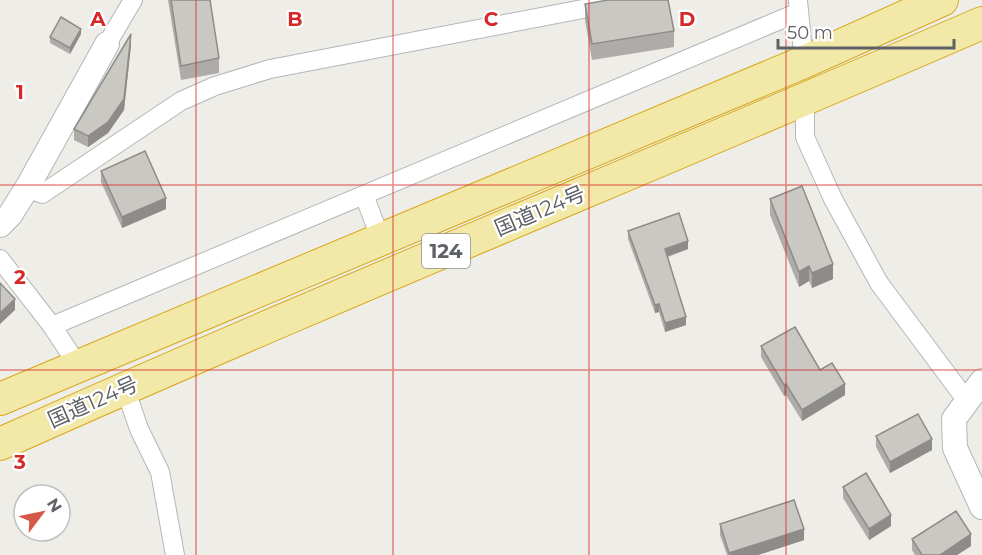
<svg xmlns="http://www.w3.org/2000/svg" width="982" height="555" font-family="Montserrat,'Noto Sans JP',sans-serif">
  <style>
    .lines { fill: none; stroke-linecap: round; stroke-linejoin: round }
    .minor-casing { stroke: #b4b6b9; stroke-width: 20 }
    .tertiary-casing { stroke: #b4b6b9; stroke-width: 26 }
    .trunk-casing { stroke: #d9a91c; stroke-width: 34 }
    .minor { stroke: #fff; stroke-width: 18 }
    .tertiary { stroke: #fff; stroke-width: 24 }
    .trunk { stroke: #f2e8a8; stroke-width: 32 }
    .wall { fill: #aeaca8 }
    .shaded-wall { fill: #8d8c88 }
    .building { fill: #cac8c3; stroke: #8d8c88; stroke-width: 1.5 }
    .grid { fill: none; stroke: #d62828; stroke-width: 1.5; stroke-opacity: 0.55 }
    .labels { text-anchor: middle; stroke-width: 4.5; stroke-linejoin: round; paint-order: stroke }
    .shield { fill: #fff; stroke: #8e9093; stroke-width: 1.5 }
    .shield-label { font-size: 20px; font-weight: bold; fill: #5e6165 }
    .street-label { font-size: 21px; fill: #5e6165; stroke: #fff }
    .grid-label { font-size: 20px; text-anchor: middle; font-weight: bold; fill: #d62828; stroke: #fff; stroke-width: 4.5; stroke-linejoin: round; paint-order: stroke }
  </style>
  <rect width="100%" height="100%" fill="#eeede7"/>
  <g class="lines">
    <g class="minor-casing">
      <path id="minor" d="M798,1L804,62
        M107,44L133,0
        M805,100V137L833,199L879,283L967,401
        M27,188L42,194L181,101L215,86L270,69L630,0
        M364,195L381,240
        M0,259L52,326L79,367
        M52,326L799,12
        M125,388L139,429L160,472L175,555"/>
    </g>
    <g class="tertiary-casing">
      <path id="tertiary" d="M0,225L10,215L27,188L107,44
        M982,381L954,419L955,448L982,507"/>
    </g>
    <g class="trunk-casing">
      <path id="trunk" d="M0,399L804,62L942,0
        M0,444C325,298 655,165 982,23"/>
    </g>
    <use href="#minor" class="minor"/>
    <use href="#tertiary" class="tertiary"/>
    <use href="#trunk" class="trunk"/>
  </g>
  <path class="wall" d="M168,0H210L219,58V73L181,80Z
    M585,4L674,31V47L592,60L585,20Z
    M81,34L70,54L50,43V37Z
    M131,45L124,110L108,133L88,147L74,140V129Z
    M101,171L166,209L122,228L101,182Z
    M770,199L833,279L812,288L809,281L799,287L770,215Z
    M628,231L688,249L668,257L686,325L665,332L659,312L655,313L628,239Z
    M761,346L820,370L845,395L802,421L786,395L784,396L761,357Z
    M876,436L932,450L890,473L876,447Z
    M843,487L891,526L869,540L843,498Z
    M720,524L804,540L758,555H727L720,535Z
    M912,539L971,546L957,555H915L912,550Z"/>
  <path class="shaded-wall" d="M81,29V34L70,54V48Z
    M131,34V45L124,110L108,133L88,147V136Z
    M166,198V209L122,228V217Z
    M688,241V249L665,257V249Z
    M833,264V279L812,288V273Z
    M809,266V281L799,287V272Z
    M15,299V310L0,324V313Z
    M659,304V312L655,313V305Z
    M686,317V325L665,332V323Z
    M786,384V395L784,396V385Z
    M845,384V395L802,421V410Z
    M932,439V450L890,473V462Z
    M891,515V526L869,540V529Z
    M804,529V540L758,555H729V553Z
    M971,534V546L957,555H940Z"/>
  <path class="building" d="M171,0H210L219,58L181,66Z
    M608,0H668L674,31L592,44L585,4Z
    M61,17L81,29L70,48L50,37Z
    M131,34L124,99L108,122L88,136L74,129Z
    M145,151L166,198L122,217L101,171Z
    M802,186L833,264L812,273L809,266L799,272L770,199Z
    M679,213L688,241L665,249L686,317L665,323L659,304L655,305L628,231Z
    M0,283L15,299L0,313Z
    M795,327L820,370L832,363L845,384L802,410L786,384L784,385L761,346Z
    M918,414L932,439L890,462L876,436Z
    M866,473L891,515L869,529L843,487Z
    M794,500L804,529L729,553L720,524Z
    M956,511L971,534L940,555H922L912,539Z"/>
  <path class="grid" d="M196,0V555M393,0V555M589,0V555M786,0V555M0,185H982M0,370H982"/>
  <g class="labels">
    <rect class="shield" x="422" y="234" width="48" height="34" rx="4.5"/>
    <g class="shield-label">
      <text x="446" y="258">124</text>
    </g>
    <g class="street-label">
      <text transform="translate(540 211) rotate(-23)" y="7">国道124号</text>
      <text transform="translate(93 402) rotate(-24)" y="7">国道124号</text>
    </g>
  </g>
  <g class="grid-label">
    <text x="98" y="26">A</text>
    <text x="295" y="26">B</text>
    <text x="491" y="26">C</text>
    <text x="687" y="26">D</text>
    <text x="20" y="99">1</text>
    <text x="20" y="284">2</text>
    <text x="20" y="469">3</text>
  </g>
  <g transform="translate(42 513) rotate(58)"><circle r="28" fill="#ffffff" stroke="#bfc0c1" stroke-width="1.5"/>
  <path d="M0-4.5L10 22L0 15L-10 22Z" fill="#d45a47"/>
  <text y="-9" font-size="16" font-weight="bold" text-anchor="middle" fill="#5e6165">N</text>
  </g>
  <path d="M778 39v9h176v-9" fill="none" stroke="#5e6165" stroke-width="3"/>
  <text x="787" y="39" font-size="18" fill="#5e6165" stroke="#ffffff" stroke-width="4.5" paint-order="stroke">50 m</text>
</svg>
